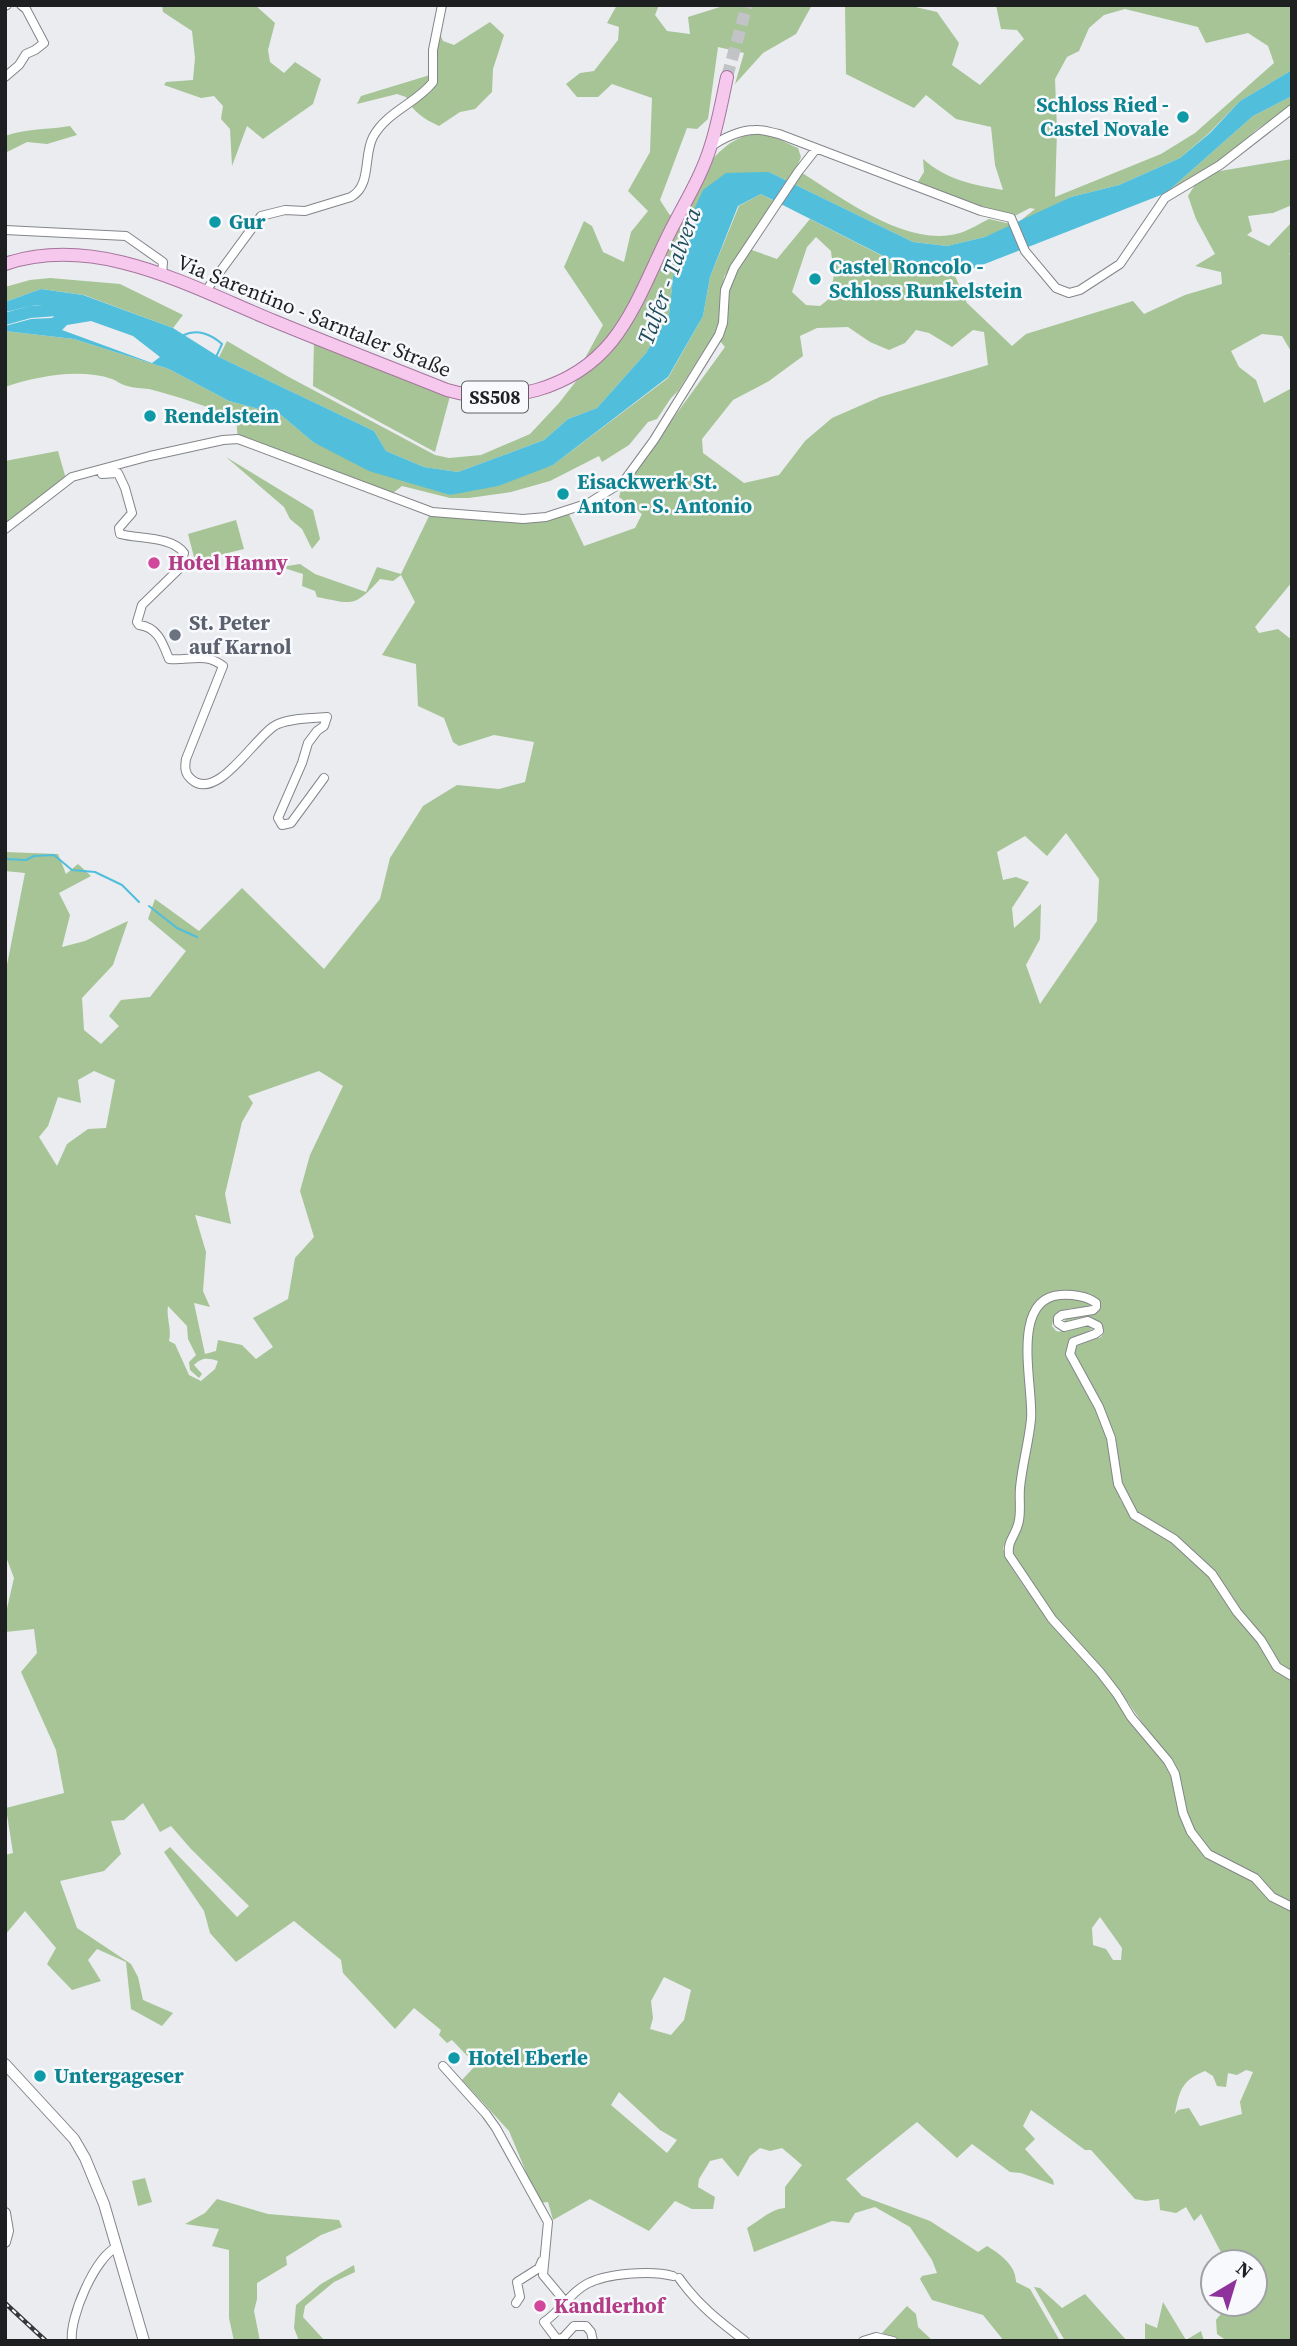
<svg xmlns="http://www.w3.org/2000/svg" width="1297" height="2346" font-family="'Source Serif 4',serif">
  <style>
    .green { fill: #a6c495; fill-rule: evenodd }
    .water { fill: #51bedb; fill-rule: evenodd }
    .lines { fill: none; stroke-linecap: round; stroke-linejoin: round }
    .stream { stroke: #51bedb; stroke-width: 2 }
    .river { stroke: #51bedb; stroke-width: 12 }
    .primary-tunnel { stroke: #c1c3c7; stroke-width: 12; stroke-dasharray: 12 6; stroke-linecap: butt }
    .street-casing { stroke: #838589; stroke-width: 10 }
    .secondary-casing { stroke: #838589; stroke-width: 12 }
    .primary-casing { stroke: #a6759e; stroke-width: 14 }
    .street { stroke: #fff; stroke-width: 8 }
    .secondary { stroke: #fff; stroke-width: 10 }
    .primary { stroke: #f6c8ed; stroke-width: 12 }
    .rail-casing { stroke: #37383a; stroke-width: 4.5 }
    .rail { stroke: #f7f9fd; stroke-width: 2; stroke-dasharray: 5; stroke-linecap: butt }
    .culture-dot { fill: #0f9aa8; stroke: #f7f9fd; stroke-width: 2.5 }
    .hotel-dot { fill: #d1479c; stroke: #f7f9fd; stroke-width: 2.5 }
    .worship-dot { fill: #6b7280; stroke: #f7f9fd; stroke-width: 2.5 }
    .labels { text-anchor: middle; stroke-width: 5; stroke-linejoin: round; paint-order: stroke }
    .shield { fill: #f7f9fd; stroke: #5f6063; stroke-width: 2 }
    .shield-label { font-size: 19px; font-weight: bold; fill: #1e1f21 }
    .culture-label { font-size: 21px; font-weight: bold; fill: #0d838f; stroke: #f7f9fd; text-anchor: start }
    .street-label { font-size: 21px; fill: #1e1f21; stroke: #f7f9fd }
    .hotel-label { font-size: 21px; font-weight: bold; fill: #b23c85; stroke: #f7f9fd; text-anchor: start }
    .worship-label { font-size: 21px; font-weight: bold; fill: #5b616d; stroke: #f7f9fd; text-anchor: start }
    .water-label { font-size: 23px; font-style: italic; fill: #1f4e5a; stroke: #f7f9fd }
  </style>
  <rect width="100%" height="100%" fill="#eaecf0"/>
  <path class="green" d="M162,5H255L275,23L268,50L270,62L284,73L295,62L321,79L313,104L263,139L247,126L232,166L230,129L221,119L223,106L214,96L201,98L164,85L166,82L193,80L195,58L192,31L163,12Z
    M439,5H447L439,32L443,41L454,45L490,22L504,35L493,69L492,92L475,109L460,112L439,126C424,119 413,112 406,97L397,94L357,104L361,96L430,75Z
    M617,5H659L655,15L667,31L690,34L688,17L720,7L812,5L796,34L763,53L735,84L744,53L718,47L708,119L697,129L687,128L660,200L669,214L674,218C695,186 720,127 767,135C777,137 788,144 798,148L801,157L796,169C840,196 906,249 960,233C970,230 980,223 989,219L1015,225L1035,209L1030,208L1011,218L916,185L924,172L923,159C947,180 973,185 1003,190L995,165L991,127L956,119L926,95L914,108L846,74L845,5H907L937,12L959,43L952,65L980,85L1024,39L1017,30L1001,29L996,5H1292V70L1240,101L1209,133L1180,158L1119,185L1071,197L1015,225L985,237L947,246L913,242L769,172L676,249L669,315L646,353L597,408L568,419L544,440L458,472L424,467L386,451L374,431L219,357L227,341L287,376L435,455L449,458L481,455L530,434L559,403L577,380L601,360L583,362L603,325L564,267L584,221L592,226L603,252L624,262L631,232L648,211L628,191L650,152L652,98L612,84L598,97H577L566,84L580,73L594,71L618,40L619,27L607,23ZM1125,9L1198,27L1206,43L1248,33L1268,46L1274,63L1195,133L1161,154L1055,197L1057,130L1055,79L1067,57L1079,51L1089,28L1104,15Z
    M1292,96V106L1256,130L1230,154L1166,193L1253,116Z
    M70,126L77,135L47,144L27,142L5,153V136C27,128 47,130 70,126Z
    M1292,159V205L1273,213L1248,216L1252,231L1247,235L1269,246L1292,222V252L1289,254L1292,257V353L1282,336L1262,334L1231,351L1239,367L1256,380L1264,403L1292,388V582L1255,627L1259,633L1278,629L1292,640V1673L1279,1664L1236,1609L1213,1572L1136,1512L1122,1483L1115,1435L1094,1388L1076,1362L1074,1347L1101,1337L1104,1332C1099,1313 1079,1322 1065,1325L1063,1323L1069,1315L1098,1312L1101,1308L1100,1303L1093,1297L1040,1299L1034,1304L1023,1341L1029,1417L1016,1521L1003,1548C1022,1598 1069,1634 1100,1676C1123,1706 1142,1738 1167,1766L1172,1774L1181,1814L1206,1855L1241,1872L1292,1910V2341H1227L1217,2334L1216,2320C1228,2304 1236,2304 1255,2304V2262H1226L1201,2214L1194,2221L1186,2207L1176,2213L1160,2210L1159,2199L1146,2201L1135,2199L1091,2150H1085L1031,2110L1023,2126L1035,2139L1025,2149L1053,2180L1054,2185L1021,2173L1010,2172L972,2144L957,2158L917,2122L846,2179L862,2196L930,2221L978,2252L987,2246C1000,2254 1016,2265 1016,2282L1030,2289L1060,2341C1049,2337 1019,2341 1004,2341L983,2315L932,2300L920,2279L922,2276L937,2273L932,2260L910,2227L875,2207L855,2213L849,2223L832,2221L754,2252L747,2228C759,2221 771,2209 785,2208V2187L802,2165L782,2148L770,2151L760,2148L750,2156L738,2177L722,2158L710,2161L699,2179L698,2187L715,2197L713,2209H692L675,2201L649,2231L590,2199L553,2220L548,2202L539,2203L509,2131L462,2080L476,2065L452,2040L447,2043L439,2035L441,2030L414,2008L395,2029L343,1973L341,1960L294,1921L236,1962L210,1933L204,1911L164,1852L170,1847L237,1917L249,1906L191,1849L171,1826L160,1832L143,1803L124,1820L111,1821L121,1854L104,1871L60,1881L77,1928L131,1964L138,1977L143,2000L173,2013L162,2026L131,2009L126,1962L97,1949L88,1960L101,1981L72,1990L47,1964L56,1948L25,1911L5,1935V1855L13,1853L6,1808L64,1793L56,1750L21,1672L37,1653L34,1629L5,1632V1617L14,1578L5,1554V975L25,873L5,871V852L58,854L66,874L78,864L91,876L59,893L70,915L62,947L85,941L128,921L113,965L82,998L84,1030L101,1044L119,1026L109,1016L121,1000L150,997L186,951L148,919L155,899L199,931L242,888L324,969L380,899L390,858L423,806L457,785L499,789L525,782L534,742L494,735L459,746L453,742L444,718L418,706L416,664L382,655L415,602L401,575L393,581L380,579C354,608 353,604 317,597L315,591L302,586L303,574L281,567L300,564L315,574L366,592L377,567L401,574L430,514L524,520L568,512L584,546L635,528L642,514L619,497L621,490L725,347L720,341L727,321L728,290L732,277L749,249L777,259L810,219L916,273L955,276L967,303L1012,346L1026,334L1133,301L1144,314L1185,295L1222,284L1221,272L1195,266L1215,254L1196,219L1188,196L1198,180L1214,172ZM816,237L831,251L834,275L830,298L820,306L806,305L792,292L807,247ZM848,327L870,342L889,350L905,343L916,330L929,333L952,347L973,330L984,332L988,365L880,397L832,418L805,441L779,475L744,483L703,453L702,439L733,400L769,381L803,356L800,336L817,328ZM1066,833L1099,879L1097,921L1040,1004L1026,965L1040,939L1041,904L1014,928L1012,908L1029,882L1016,877L1003,880L997,852L1025,836L1047,856ZM94,1071L115,1080L106,1128L88,1129L67,1144L57,1166L39,1137L48,1126L58,1097L81,1103L78,1080ZM319,1071L343,1086L310,1155L300,1191L314,1237L295,1258L288,1299L253,1318L273,1347L256,1359L242,1345L218,1340L216,1351L205,1354L194,1303L210,1307L203,1291L206,1252L195,1215L231,1224L225,1194L242,1122L253,1103L248,1096ZM168,1306L187,1326L188,1339L196,1355L189,1362L190,1370L199,1378L202,1374L194,1365C202,1357 208,1358 218,1361L215,1369L201,1381L189,1375L175,1344L169,1341C172,1328 166,1319 168,1306ZM1100,1917L1122,1948L1121,1960H1113L1106,1949L1093,1945L1092,1928ZM664,1977L691,1990L684,2020L671,2035L650,2029L653,2018L651,2001ZM1246,2070L1253,2072L1240,2102L1242,2114L1200,2126L1189,2108L1178,2110L1175,2114C1179,2091 1182,2080 1205,2071L1213,2076L1217,2086L1226,2087L1228,2073L1237,2075ZM619,2092L660,2130L677,2140L667,2153L611,2105Z
    M761,194L774,201L724,277L719,326L678,391L671,398L657,419L648,422L629,445L602,462L599,456L550,481L511,492L469,498H450L402,486L389,496L238,439L236,419C208,406 179,397 149,389C142,388 134,388 127,386C122,385 117,381 112,379C80,368 37,376 5,387V331L74,339L169,369L229,401L281,415L313,442L450,495L553,465L668,378L703,316L710,277L739,206Z
    M50,278L120,284L183,315L173,328L84,295L41,289L5,302V287L30,280Z
    M314,340L450,396L435,452L313,386Z
    M58,451L66,479L5,526V461Z
    M226,457L313,510L320,539L312,549L302,529L290,519L284,507Z
    M236,520L244,549L195,561L188,534Z
    M1061,1297L1081,1298L1089,1303L1090,1306L1087,1308C1071,1307 1055,1308 1052,1326L1056,1331C1067,1334 1075,1325 1087,1324L1092,1329L1069,1342L1067,1350L1071,1364L1083,1381L1107,1438L1115,1485L1121,1501L1132,1516L1172,1542L1208,1575L1232,1611L1292,1679V1903L1273,1895L1256,1875L1210,1851L1194,1831L1186,1813L1178,1774L1120,1691L1055,1618L1014,1557L1011,1545L1035,1418L1030,1337L1037,1311L1045,1302Z
    M145,2178L152,2202L138,2206L132,2181Z
    M217,2199L268,2214L339,2220L342,2227L321,2235L286,2257L287,2265L257,2283V2299L254,2311L260,2341H234L229,2318V2250L212,2246L219,2229L185,2224L205,2213Z
    M354,2265L355,2272L334,2282L305,2306L303,2317L325,2341H299L294,2328L296,2305L321,2284Z
    M1034,2287L1040,2288L1062,2308L1085,2294L1127,2341H1065Z
    M1163,2302L1186,2340L1201,2331L1204,2341H1145V2323L1157,2328Z
    M907,2306L916,2314L918,2327L933,2341H900L882,2333Z"/>
  <path class="water" d="M1292,70V96L1253,116L1166,193L954,276L915,272L761,194L738,206L710,277L703,316L668,377L553,465L498,486L450,495L369,471L313,442L281,415L229,401L169,369L74,339L5,331V326L31,319L52,318L57,314C45,297 22,310 5,312V302L41,289L83,295L173,328L219,357L374,431L386,451L424,467L458,472L544,440L568,419L597,408L646,353L669,315L676,249L703,190L726,173L769,172L913,242L947,246L985,237L1071,197L1119,185L1180,158L1210,133L1240,101ZM91,321L133,336L160,357L152,363L62,330L67,325Z"/>
  <g class="lines">
    <path class="stream" d="M184,335C197,328 212,335 222,344L216,357
      M5,859L26,860L34,856L54,855L72,870L95,872L122,885L139,902
      M149,906L177,928L197,937"/>
    <path class="river" d="M5,319L30,312L71,309"/>
    <path class="primary-tunnel" d="M727,77L747,5"/>
    <g class="street-casing">
      <path id="street" d="M5,6L7,5
        M5,77L19,65L26,54L35,50L44,43L26,9L21,5
        M711,147C722,138 741,130 755,130C763,129 772,133 779,134L981,211L1011,218L1025,251L1056,288L1069,293L1080,290L1120,264L1165,198L1220,165L1292,109
        M5,230L126,236L163,262L162,275
        M205,292L261,216L285,210L305,211L351,197C372,185 363,156 373,137C386,112 417,103 433,82V50L442,5
        M102,474L118,473L125,488L132,513L119,528L120,534C138,539 172,536 184,553L179,569L142,605L137,622L139,625C158,627 163,644 169,659C189,661 205,652 223,666L186,759C185,766 184,773 191,779C218,804 257,732 278,724C293,718 311,718 327,717L324,726L317,731L308,743L302,763L278,818L282,825L291,823L324,778
        M5,529L72,477L150,456L223,440L238,439L432,512L523,519L546,517L589,503L624,481L654,440L719,335L723,323L725,290L734,268L798,172L816,149
        M1292,1676L1277,1667L1261,1640L1237,1612L1212,1574L1174,1539L1134,1515L1118,1484L1111,1438L1099,1407L1070,1354L1073,1342L1095,1334L1099,1331L1098,1326L1088,1321L1064,1327L1058,1323V1318L1062,1315L1093,1310L1096,1307V1303C1087,1296 1071,1294 1060,1295C1009,1299 1034,1388 1031,1419C1029,1442 1022,1465 1020,1488C1019,1498 1021,1510 1019,1520C1017,1535 1007,1539 1009,1555L1052,1619L1100,1672L1117,1694L1131,1717L1168,1761L1175,1774L1183,1813L1191,1832L1208,1854L1255,1878L1272,1897L1292,1907
        M443,2066L486,2114L496,2128L548,2222L543,2275L563,2299L564,2306
        M679,2278C698,2305 719,2321 745,2341
        M516,2303L520,2297L517,2282L539,2268L542,2261
        M72,2341C69,2318 95,2257 117,2247
        M593,2341L591,2332L586,2326H574L562,2339L556,2338L544,2322C560,2312 569,2294 585,2285C605,2273 652,2270 673,2276
        M863,2341L876,2337L893,2341"/>
    </g>
    <g class="secondary-casing">
      <path id="secondary" d="M5,2064L74,2139L85,2158L104,2204L144,2341
        M5,2213L8,2231L5,2242"/>
    </g>
    <g class="primary-casing">
      <path id="primary" d="M5,264C97,233 191,287 274,321C332,345 390,367 447,390C506,407 573,389 612,341C635,312 649,275 665,242C680,210 701,179 711,145C718,123 722,100 727,77"/>
    </g>
    <use href="#street" class="street"/>
    <use href="#secondary" class="secondary"/>
    <use href="#primary" class="primary"/>
    <g class="rail-casing">
      <path id="rail" d="M5,2303L46,2341"/>
    </g>
    <use href="#rail" class="rail"/>
  </g>
  <g class="culture-dot">
    <circle cx="1183" cy="117" r="7"/>
    <circle cx="215" cy="222" r="7"/>
    <circle cx="815" cy="279" r="7"/>
    <circle cx="150" cy="416" r="7"/>
    <circle cx="563" cy="494" r="7"/>
    <circle cx="454" cy="2058" r="7"/>
    <circle cx="40" cy="2076" r="7"/>
  </g>
  <g class="hotel-dot">
    <circle cx="154" cy="563" r="7"/>
    <circle cx="540" cy="2306" r="7"/>
  </g>
  <circle class="worship-dot" cx="175" cy="635" r="7"/>
  <g class="labels">
    <rect class="shield" x="462" y="381.5" width="66" height="31" rx="5"/>
    <g class="shield-label">
      <text x="495" y="404">SS508</text>
    </g>
    <g class="culture-label">
      <text x="1169" y="112" text-anchor="end">Schloss Ried -<tspan x="1169" dy="24">Castel Novale</tspan></text>
      <text x="229" y="229">Gur</text>
      <text x="829" y="274">Castel Roncolo -<tspan x="829" dy="24">Schloss Runkelstein</tspan></text>
      <text x="164" y="423">Rendelstein</text>
      <text x="577" y="489">Eisackwerk St.<tspan x="577" dy="24">Anton - S. Antonio</tspan></text>
      <text x="468" y="2065">Hotel Eberle</text>
      <text x="54" y="2083">Untergageser</text>
    </g>
    <g class="street-label">
      <text transform="translate(314 316) rotate(22)" y="7">Via Sarentino - Sarntaler Straße</text>
    </g>
    <g class="hotel-label">
      <text x="168" y="570">Hotel Hanny</text>
      <text x="554" y="2313">Kandlerhof</text>
    </g>
    <g class="worship-label">
      <text x="189" y="630">St. Peter<tspan x="189" dy="24">auf Karnol</tspan></text>
    </g>
    <g class="water-label">
      <text transform="translate(669 276) rotate(-70)" y="8">Talfer - Talvera</text>
    </g>
  </g>
  <rect width="1297" height="2346" fill="none" stroke="#1e1f21" stroke-width="14"/>
  <g transform="translate(1234 2283) rotate(38)"><circle r="33" fill="#f7f9fd" stroke="#a0a2a5" stroke-width="2"/>
  <path d="M0-5L12 26L0 18L-12 26Z" fill="#8e329c"/>
  <text y="-10" font-size="19" font-weight="bold" text-anchor="middle" fill="#1e1f21">N</text>
  </g>
</svg>
